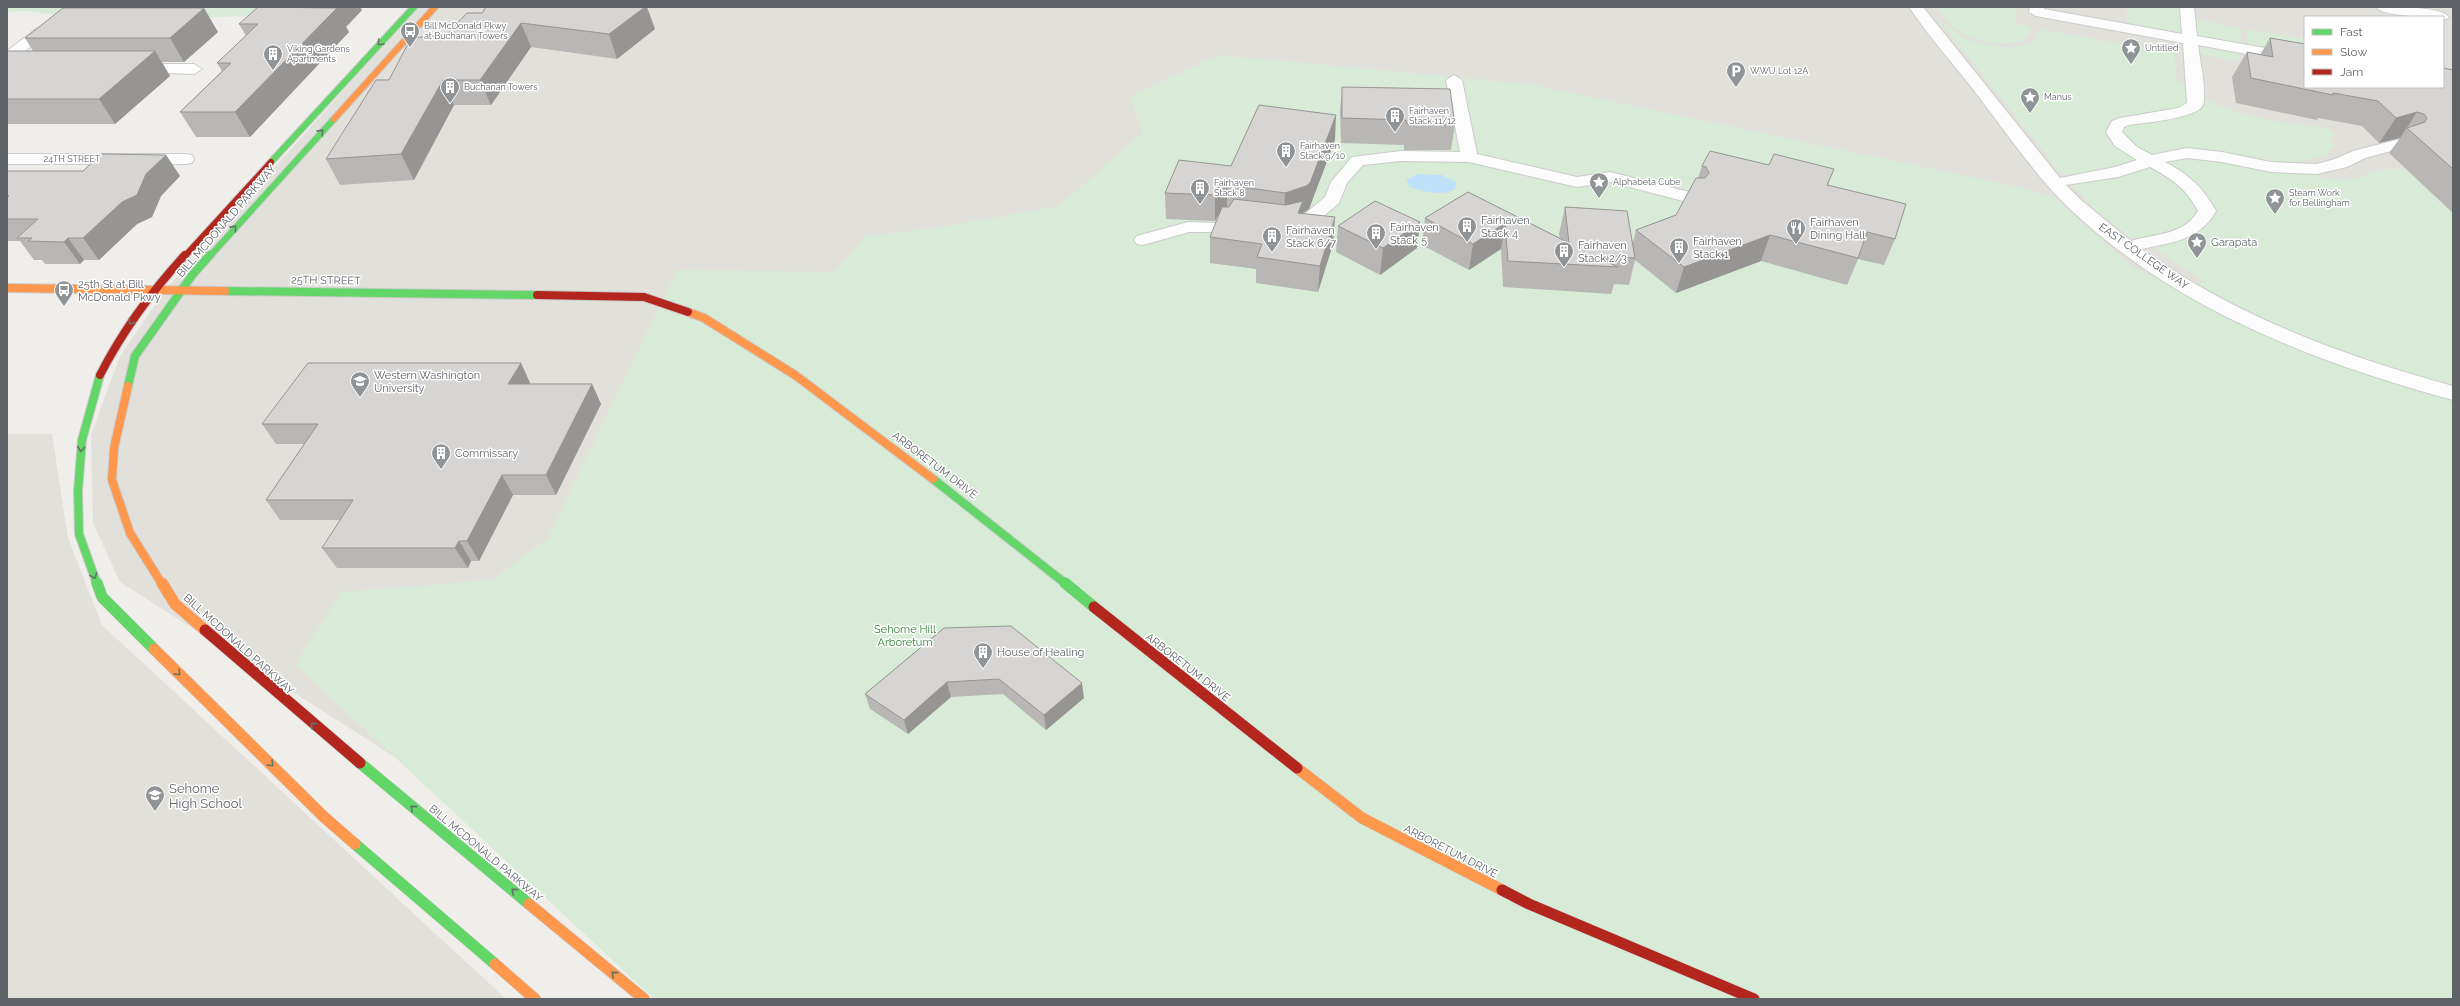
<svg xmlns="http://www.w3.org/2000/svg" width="2460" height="1006" font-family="Raleway,sans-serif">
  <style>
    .education { fill: #e2e0da; fill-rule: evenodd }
    .green { fill: #d8ebd6 }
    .water { fill: #bfe0f9 }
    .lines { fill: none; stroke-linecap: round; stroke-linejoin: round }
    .street-casing { stroke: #cbcccc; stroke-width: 2 }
    .fast-far2-casing { stroke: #cacacb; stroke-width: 8 }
    .fast-far1-casing { stroke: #cacacb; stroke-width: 10 }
    .fast-casing { stroke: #cacacb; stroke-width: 12 }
    .slow-far2-casing { stroke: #cacacb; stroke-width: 8 }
    .slow-far1-casing { stroke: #cacacb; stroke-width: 10 }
    .slow-casing { stroke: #cacacb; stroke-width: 12 }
    .jam-far2-casing { stroke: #cacacb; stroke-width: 8 }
    .jam-far1-casing { stroke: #cacacb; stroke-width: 10 }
    .jam-casing { stroke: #cacacb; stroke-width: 12 }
    .street { fill: #fdfcfc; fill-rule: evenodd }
    .fast-far2 { stroke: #63d668; stroke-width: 6 }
    .fast-far1 { stroke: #63d668; stroke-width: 8 }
    .fast { stroke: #63d668; stroke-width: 11 }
    .slow-far2 { stroke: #ff974d; stroke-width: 6 }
    .slow-far1 { stroke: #ff974d; stroke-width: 8 }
    .slow { stroke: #ff974d; stroke-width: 11 }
    .jam-far2 { stroke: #b3261e; stroke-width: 6 }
    .jam-far1 { stroke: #b3261e; stroke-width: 8 }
    .jam { stroke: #b3261e; stroke-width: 11 }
    .wall { fill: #b8b7b5 }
    .shaded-wall { fill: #969594 }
    .building { fill: #d6d5d3; stroke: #969594 }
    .oneway { stroke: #607468 }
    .labels { text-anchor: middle; stroke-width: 3; stroke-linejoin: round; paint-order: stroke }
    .far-poi-label { font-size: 9px; fill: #5f6368; stroke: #fff; text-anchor: start }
    .far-street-label { font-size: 9px; fill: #5f6368; stroke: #fff }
    .poi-label { font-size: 11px; fill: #5f6368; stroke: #fff; text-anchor: start }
    .street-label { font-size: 11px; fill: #5f6368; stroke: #fff }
    .park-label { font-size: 11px; fill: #348238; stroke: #fff }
    .near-poi-label { font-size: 13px; fill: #5f6368; stroke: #fff; text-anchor: start }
  </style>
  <rect width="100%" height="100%" fill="#efeeea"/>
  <path class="education" d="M418,7H2453V403L431,780L120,582L93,523L91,435L120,356L165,290ZM2305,17H2443V87H2305Z
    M7,434H52L68,538L102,625L506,999H7Z"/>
  <path class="green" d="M7,7H394L291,8L248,16L100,21L26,11L7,12Z
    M1937,7H2017L2015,24L2031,27C2029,55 1976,41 1961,32C1951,26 1944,15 1937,7Z
    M2118,7H2182L2184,35L2127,25V9Z
    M2193,19L2240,28L2242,45L2195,36Z
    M1940,22C1944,22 1961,37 1969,40C1985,46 2039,57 2039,29L2174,53L2177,82L2188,84L2190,101L2181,109L2111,124L2108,133L2140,159L2114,169L2066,175L2060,172Z
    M2246,29L2305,39V56L2248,46Z
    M2197,45L2238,52L2239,61L2198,54Z
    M1218,55L1528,84L2019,187L2056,199L2131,266L2167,283H2207L2154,248L2155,246L2203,229C2236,204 2181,174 2163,162L2183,157L2307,173L2321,177L2344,180L2359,178L2379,169H2405L2453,214V999H654L295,664L342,592L492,580L547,539L677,270L835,272L865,236L929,229L1059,206L1143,133L1130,97Z
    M2201,97C2240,117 2285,124 2328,128L2335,135L2328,138L2335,146L2327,154L2321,157L2296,162L2276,161L2271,164L2177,151L2150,155L2123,138L2121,128L2125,125L2187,113Z
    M2148,165L2182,182L2200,211L2189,224L2170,232L2141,240L2134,239L2127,236L2095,209L2073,186V184Z"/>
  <path class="water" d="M1418,174L1442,175L1456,182L1455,189C1441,197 1424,191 1410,187L1406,180Z"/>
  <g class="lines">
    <g class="street-casing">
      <path id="street" d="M1909,7H1923L2060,178L2115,167L2137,160L2115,146L2106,132L2112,121L2120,118L2178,108L2187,103L2183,43L2036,16L2029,12L2030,7H2044V9L2182,34L2180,7H2194L2197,36L2305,55V65L2198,45C2200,61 2207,90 2203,105C2199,118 2143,123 2129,125L2124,127L2122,132L2137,147L2152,155L2187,148L2222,152L2271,162L2317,164L2335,159L2353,151L2400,139L2406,141L2408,144L2406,147L2365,158L2347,167L2317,174L2271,172L2222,162L2187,158L2165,162C2188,174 2203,187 2216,211C2200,240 2171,243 2141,249C2235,316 2343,356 2453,386V400C2314,362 2175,309 2069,208C2035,175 2008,135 1979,97C1956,67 1930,38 1909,7ZM2150,167C2171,178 2187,189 2198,211C2185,234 2157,234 2134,240L2132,242L2081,200L2066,185L2118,177Z
        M2376,7C2390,7 2442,6 2449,17L2443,21V17C2430,17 2383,17 2376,7Z
        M41,28L48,32L46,35L12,61L7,62V51L36,29Z
        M136,64H194L202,69L194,74L131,72L128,69Z
        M1454,75L1462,80L1477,154L1577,177L1610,172L1697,194L1700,198L1697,202L1691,203L1610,182L1577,187L1469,162L1401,161L1363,165L1347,183L1339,203L1318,221L1285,230L1279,229L1276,225L1279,221L1306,213L1325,197L1331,182L1352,157L1401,151L1460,152L1446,80Z
        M7,154H186L192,155L194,159L192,163L186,164H7Z
        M1227,212L1244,215L1247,219L1244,223H1233L1228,232H1189L1143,245L1137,244L1134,240L1137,236L1188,222L1216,223L1221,213Z"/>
    </g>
    <g class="fast-far2-casing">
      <path id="fast-far2" d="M271,162L414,7
        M210,256L334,119"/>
    </g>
    <g class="fast-far1-casing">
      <path id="fast-far1" d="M225,291L537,295
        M128,386L135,356L193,274L210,255
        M933,479L1066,584
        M97,584L79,534L78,491L82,440L100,375"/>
    </g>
    <g class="fast-casing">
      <path id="fast" d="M97,583L102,597L154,649
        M1065,583L1094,607
        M360,763L529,904
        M355,844L495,964"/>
    </g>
    <g class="slow-far2-casing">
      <path id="slow-far2" d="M334,119L435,7"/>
    </g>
    <g class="slow-far1-casing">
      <path id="slow-far1" d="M7,288L225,291
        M688,312L704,318L795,375L933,479
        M128,386L114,448L112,480L130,533L162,584"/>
    </g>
    <g class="slow-casing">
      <path id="slow" d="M162,583L175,604L205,630
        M154,649L324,817L355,844
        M1297,768L1362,818L1502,890
        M529,904L644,999
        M495,964L535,999"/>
    </g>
    <g class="jam-far2-casing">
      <path id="jam-far2" d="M185,256L271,162"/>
    </g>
    <g class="jam-far1-casing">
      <path id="jam-far1" d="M537,295L644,297L688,312
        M100,375C123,330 151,292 185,255"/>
    </g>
    <g class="jam-casing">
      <path id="jam" d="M1094,607L1297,768
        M205,630L360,763
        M1502,890L1529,904L1754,999"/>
    </g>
    <use href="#street" class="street"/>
    <use href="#fast-far2" class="fast-far2"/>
    <use href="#fast-far1" class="fast-far1"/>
    <use href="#fast" class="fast"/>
    <use href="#slow-far2" class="slow-far2"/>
    <use href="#slow-far1" class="slow-far1"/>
    <use href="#slow" class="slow"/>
    <use href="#jam-far2" class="jam-far2"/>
    <use href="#jam-far1" class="jam-far1"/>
    <use href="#jam" class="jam"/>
  </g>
  <path class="wall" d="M362,10L346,27L349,32L250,137H196L180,112L222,71L217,63L246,36L239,24Z
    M482,13L655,29L617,59L531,47L491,105H454L414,180L340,185L326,159L389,80L446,35Z
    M218,32L184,62H162L170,76L115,124H7V52L33,51L25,38Z
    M2270,38L2453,70V213L2389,153L2400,138L2379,143L2362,126L2318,118L2317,120L2236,103L2232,77L2247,52L2260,55Z
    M1342,87L1455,125L1451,150H1404V145L1341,143L1340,112Z
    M1335,140L1309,209L1305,212L1302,213L1333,244L1318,292L1256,283V269L1210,263V237L1220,212L1215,221L1166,219L1165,193L1231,166Z
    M166,155L180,176L161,196L152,217L137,224L99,260H84L80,264H45L42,260H34L20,241H7V169L8,171H83Z
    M1769,165L1834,169L1828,185L1895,239L1884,265L1858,259L1847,285L1761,261L1676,293L1635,260L1629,285L1614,284L1611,294L1503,287L1501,249L1469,270L1422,245L1425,218L1468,192L1560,238L1559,234L1565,207L1633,242L1636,230L1676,215L1698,178L1702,166Z
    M1420,222L1417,248L1380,275L1336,252L1338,226Z
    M521,363L530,383V384H592L601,404L556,495H513L479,561H471L468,568H337L322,548L340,520H280L266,500L304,444H276L262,424Z
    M944,628L1084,698L1046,730L1003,694L951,697L908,734L870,709L865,694Z"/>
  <path class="shaded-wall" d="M330,7H360L362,10L346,27L349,32L250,137L235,112Z
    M645,7H647L655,29L617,59L609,34Z
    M204,8L218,32L184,62L170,38Z
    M521,23L531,47L491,105L480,80Z
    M155,51L170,76L115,124L99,99Z
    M443,80L454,105L414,180L401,154Z
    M2417,112L2400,138L2379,143L2396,118Z
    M1336,115L1335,140L1309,209L1305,212L1302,213V227L1284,218L1285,193Z
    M166,155L180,176L161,196L152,217L137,224L99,260L83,238L122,202L146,174Z
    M1227,185V211L1220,212L1215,221V195L1219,186Z
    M1335,217L1333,244L1318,292L1320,266Z
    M1420,222L1417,248L1380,275L1383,248Z
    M1505,223L1501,249L1469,270L1473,244Z
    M1770,235L1761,261L1676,293L1684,267Z
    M68,238L84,260L80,264L64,242Z
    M521,363L530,383L519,404L508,384Z
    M592,384L601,404L556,495L546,475Z
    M502,475L513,495L479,561L467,541Z
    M459,541L471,561L468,568L455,548Z
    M947,682L951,697L908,734L904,720Z
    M1082,683L1084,698L1046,730L1044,715Z"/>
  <path class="building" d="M258,7L337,8L235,112H180L231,63H217L258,24H239Z
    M486,7H645L609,34L521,23L480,80H443L401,154L326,159L376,80H389L411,38L446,35L467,13H482Z
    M63,8H204L170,38H25Z
    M2270,38L2305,44V87H2443V68L2453,70V169L2407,128L2425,122L2427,118L2424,114L2417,112L2396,118L2378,101L2333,93V95L2251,78L2247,52L2273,57Z
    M8,51H155L99,99H7V52Z
    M1342,87L1450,89L1455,125L1407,124L1406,120L1342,118Z
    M1259,105L1336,115L1310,183L1306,186L1285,193L1227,185L1219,186L1215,195L1165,193L1179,160L1231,166Z
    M1710,151L1769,165L1774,154L1834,169L1827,185L1906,204L1895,239L1867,232L1858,258L1770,235L1684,267L1636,230L1676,215L1696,178H1705L1709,173L1706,167L1702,166Z
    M101,154L166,155L146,174L137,195L122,202L83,238H68L64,242L28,241L32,238H17L38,219H7V198L9,196H7V171H83Z
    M1468,192L1569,243L1565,207L1627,211L1635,258L1595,256L1618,267L1508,261L1505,223L1473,244L1425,218Z
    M1234,199L1286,205L1303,201L1298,213L1335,217L1320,266L1257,257L1262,244L1210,237L1222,207H1229Z
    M1375,201L1420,222L1383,248L1338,226Z
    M308,363H521L508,384H592L546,475H502L467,541H459L455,548H322L353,500H266L318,424H262Z
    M1011,626L1082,683L1044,715L999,679L947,682L904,720L865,694L944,628Z"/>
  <defs><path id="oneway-chevron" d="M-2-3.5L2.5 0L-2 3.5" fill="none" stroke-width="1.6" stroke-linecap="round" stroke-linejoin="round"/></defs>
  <g class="oneway">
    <use href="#oneway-chevron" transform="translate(380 43) rotate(133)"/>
    <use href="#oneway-chevron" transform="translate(321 132) rotate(-48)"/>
    <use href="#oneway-chevron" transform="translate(234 228) rotate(-48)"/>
    <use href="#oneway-chevron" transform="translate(131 322) rotate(125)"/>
    <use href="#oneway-chevron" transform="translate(81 449) rotate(95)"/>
    <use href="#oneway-chevron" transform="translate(94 576) rotate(70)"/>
    <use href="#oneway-chevron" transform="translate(178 673) rotate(45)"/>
    <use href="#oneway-chevron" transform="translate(313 725) rotate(-140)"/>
    <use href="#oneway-chevron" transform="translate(271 764) rotate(45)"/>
    <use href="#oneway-chevron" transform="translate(413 808) rotate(-140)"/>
    <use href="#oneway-chevron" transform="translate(514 891) rotate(-140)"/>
    <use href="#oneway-chevron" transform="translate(614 974) rotate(-140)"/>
  </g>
  <defs>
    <g id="bus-pin" transform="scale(1)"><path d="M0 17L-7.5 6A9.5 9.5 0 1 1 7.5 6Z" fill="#919496" stroke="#fff"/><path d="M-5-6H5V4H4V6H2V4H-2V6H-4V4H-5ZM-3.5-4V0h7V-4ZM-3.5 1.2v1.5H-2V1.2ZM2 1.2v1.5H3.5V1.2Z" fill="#fff"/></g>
    <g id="sight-pin" transform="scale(1)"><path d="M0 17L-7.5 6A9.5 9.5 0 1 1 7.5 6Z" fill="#919496" stroke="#fff"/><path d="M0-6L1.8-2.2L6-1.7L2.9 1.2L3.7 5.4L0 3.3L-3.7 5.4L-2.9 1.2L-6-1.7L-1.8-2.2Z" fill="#fff"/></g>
    <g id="building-pin" transform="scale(1)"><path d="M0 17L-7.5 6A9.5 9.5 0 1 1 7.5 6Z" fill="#919496" stroke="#fff"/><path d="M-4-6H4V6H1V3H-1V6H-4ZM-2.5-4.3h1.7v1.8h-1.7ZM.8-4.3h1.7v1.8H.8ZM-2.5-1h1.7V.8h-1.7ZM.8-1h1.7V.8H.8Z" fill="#fff"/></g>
    <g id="parking-pin" transform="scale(1)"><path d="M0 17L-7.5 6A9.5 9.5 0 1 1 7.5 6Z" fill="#919496" stroke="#fff"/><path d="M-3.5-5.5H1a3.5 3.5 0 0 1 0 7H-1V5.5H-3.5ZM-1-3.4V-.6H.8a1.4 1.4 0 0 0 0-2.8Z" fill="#fff"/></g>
    <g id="restaurant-pin" transform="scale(1)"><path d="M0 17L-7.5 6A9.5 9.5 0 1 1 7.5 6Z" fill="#919496" stroke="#fff"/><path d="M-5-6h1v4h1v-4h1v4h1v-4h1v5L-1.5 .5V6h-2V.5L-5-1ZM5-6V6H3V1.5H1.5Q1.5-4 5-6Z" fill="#fff"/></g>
    <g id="university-pin" transform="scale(1)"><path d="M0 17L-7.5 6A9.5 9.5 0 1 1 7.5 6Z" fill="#919496" stroke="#fff"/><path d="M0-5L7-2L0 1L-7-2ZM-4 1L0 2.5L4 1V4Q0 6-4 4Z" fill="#fff"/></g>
    <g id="school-pin" transform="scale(1)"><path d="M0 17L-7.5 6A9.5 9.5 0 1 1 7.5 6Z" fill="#919496" stroke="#fff"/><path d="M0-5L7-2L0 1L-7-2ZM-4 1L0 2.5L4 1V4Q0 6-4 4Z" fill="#fff"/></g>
  </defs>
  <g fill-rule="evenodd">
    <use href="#bus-pin" x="410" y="31"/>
    <use href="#sight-pin" x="2131" y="48"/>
    <use href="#building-pin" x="273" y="54"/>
    <use href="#parking-pin" x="1736" y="71"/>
    <use href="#building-pin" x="450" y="87"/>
    <use href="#sight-pin" x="2030" y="97"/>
    <use href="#building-pin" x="1395" y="116"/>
    <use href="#building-pin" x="1286" y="151"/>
    <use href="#sight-pin" x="1599" y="182"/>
    <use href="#building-pin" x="1200" y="188"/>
    <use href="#sight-pin" x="2275" y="198"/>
    <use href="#building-pin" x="1467" y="226"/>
    <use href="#restaurant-pin" x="1796" y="228"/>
    <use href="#building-pin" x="1376" y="233"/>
    <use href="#building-pin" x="1272" y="236"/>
    <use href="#sight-pin" x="2197" y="242"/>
    <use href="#building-pin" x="1679" y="247"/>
    <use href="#building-pin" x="1564" y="251"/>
    <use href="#bus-pin" x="64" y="290"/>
    <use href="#university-pin" x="360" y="381"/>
    <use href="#building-pin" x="441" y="453"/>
    <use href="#building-pin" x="983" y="652"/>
    <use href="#school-pin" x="155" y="795"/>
  </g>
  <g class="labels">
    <g class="far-poi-label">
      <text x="424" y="29">Bill McDonald Pkwy<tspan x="424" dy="10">at Buchanan Towers</tspan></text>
      <text x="2145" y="51">Untitled</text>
      <text x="287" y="52">Viking Gardens<tspan x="287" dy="10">Apartments</tspan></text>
      <text x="1750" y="74">WWU Lot 12A</text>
      <text x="464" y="90">Buchanan Towers</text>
      <text x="2044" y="100">Manus</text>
      <text x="1409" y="114">Fairhaven<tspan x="1409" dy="10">Stack 11/12</tspan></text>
      <text x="1300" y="149">Fairhaven<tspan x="1300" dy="10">Stack 9/10</tspan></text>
      <text x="1613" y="185">Alphabeta Cube</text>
      <text x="1214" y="186">Fairhaven<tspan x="1214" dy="10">Stack 8</tspan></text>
      <text x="2289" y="196">Steam Work<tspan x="2289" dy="10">for Bellingham</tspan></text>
    </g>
    <g class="far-street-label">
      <text x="72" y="162">24TH STREET</text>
    </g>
    <g class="poi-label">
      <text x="1481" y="224">Fairhaven<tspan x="1481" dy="13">Stack 4</tspan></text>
      <text x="1810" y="226">Fairhaven<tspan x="1810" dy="13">Dining Hall</tspan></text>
      <text x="1390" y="231">Fairhaven<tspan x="1390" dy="13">Stack 5</tspan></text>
      <text x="1286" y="234">Fairhaven<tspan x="1286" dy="13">Stack 6/7</tspan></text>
      <text x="1693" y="245">Fairhaven<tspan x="1693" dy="13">Stack 1</tspan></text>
      <text x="2211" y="246">Garapata</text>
      <text x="1578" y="249">Fairhaven<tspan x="1578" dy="13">Stack 2/3</tspan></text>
      <text x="78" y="288">25th St at Bill<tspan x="78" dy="13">McDonald Pkwy</tspan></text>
      <text x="374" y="379">Western Washington<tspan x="374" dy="13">University</tspan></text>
      <text x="455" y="457">Commissary</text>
      <text x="997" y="656">House of Healing</text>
    </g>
    <g class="street-label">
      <text transform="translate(226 221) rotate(-49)" y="4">BILL MCDONALD PARKWAY</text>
      <text transform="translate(2144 256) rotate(35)" y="4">EAST COLLEGE WAY</text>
      <text transform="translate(326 280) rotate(1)" y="4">25TH STREET</text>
      <text transform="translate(935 465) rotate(37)" y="4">ARBORETUM DRIVE</text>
      <text transform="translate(239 644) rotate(42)" y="4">BILL MCDONALD PARKWAY</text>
      <text transform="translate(1188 667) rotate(38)" y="4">ARBORETUM DRIVE</text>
      <text transform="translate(1451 851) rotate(27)" y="4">ARBORETUM DRIVE</text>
      <text transform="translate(486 853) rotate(40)" y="4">BILL MCDONALD PARKWAY</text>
    </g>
    <g class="park-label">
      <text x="905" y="633">Sehome Hill<tspan x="905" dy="13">Arboretum</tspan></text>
    </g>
    <g class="near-poi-label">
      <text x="169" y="793">Sehome<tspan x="169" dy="15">High School</tspan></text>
    </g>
  </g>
  <rect width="2460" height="1006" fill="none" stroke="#5f6368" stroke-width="16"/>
  <rect x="2304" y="16" width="140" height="72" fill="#ffffff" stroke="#bfc1c3"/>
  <rect x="2312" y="29" width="20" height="6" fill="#63d668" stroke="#bfc1c3"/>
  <text x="2340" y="36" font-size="12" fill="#5f6368">Fast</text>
  <rect x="2312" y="49" width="20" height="6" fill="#ff974d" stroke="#bfc1c3"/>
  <text x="2340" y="56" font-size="12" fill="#5f6368">Slow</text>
  <rect x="2312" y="69" width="20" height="6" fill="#b3261e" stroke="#bfc1c3"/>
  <text x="2340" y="76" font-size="12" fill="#5f6368">Jam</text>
</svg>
